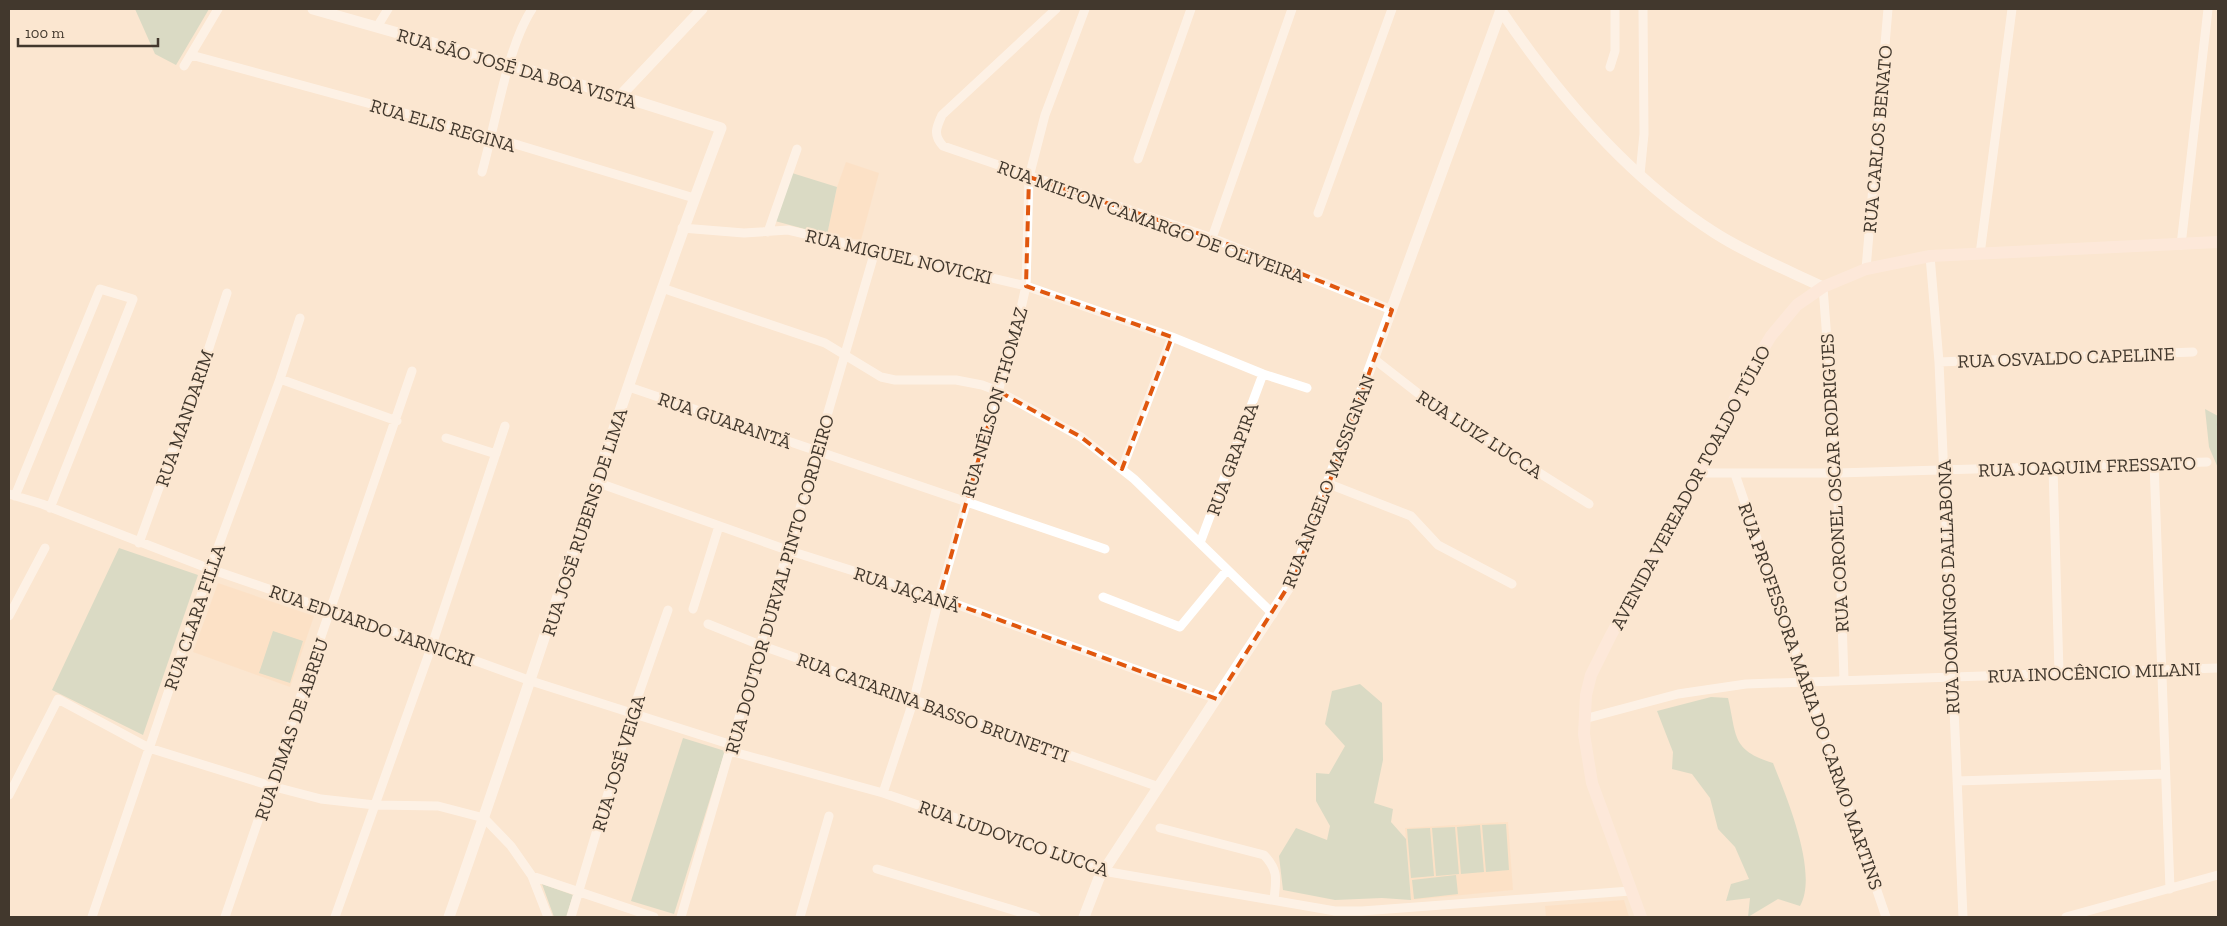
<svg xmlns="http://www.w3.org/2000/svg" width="2227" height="926" font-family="'Zilla Slab',serif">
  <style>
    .built { fill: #fcdcbb }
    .green { fill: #b1cdb6 }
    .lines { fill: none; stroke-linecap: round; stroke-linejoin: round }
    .stream { stroke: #79b3c2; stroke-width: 2.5 }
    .minor { stroke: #fff; stroke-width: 9 }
    .tertiary { stroke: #fff; stroke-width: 11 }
    .secondary { stroke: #feece5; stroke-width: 12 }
    .marked { fill: none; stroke: #e0570e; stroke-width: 4; stroke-dasharray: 10 6; stroke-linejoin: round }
    .labels { text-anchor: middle; stroke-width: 4.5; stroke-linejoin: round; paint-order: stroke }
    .street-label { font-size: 19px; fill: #42382d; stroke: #fbe6d0 }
  </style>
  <rect width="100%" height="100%" fill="#fbe6d0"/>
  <path class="built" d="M846,162L879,173L861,240L827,235L837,187Z
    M218,583L314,616L290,687L193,652Z
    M1508,822L1513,890L1411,900L1405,828Z
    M1624,900L1629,917H1546L1545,906Z"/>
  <path class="green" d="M135,9H209L176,65L155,54Z
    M792,173L837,187L827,235L775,221Z
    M2205,409L2218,416V468L2209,447Z
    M119,548L198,575L143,735L52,690Z
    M273,631L303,641L290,683L259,673Z
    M1360,684L1382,703L1383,760L1374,803L1393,809L1391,822L1406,839L1411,900L1382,898L1335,900L1283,890L1279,856L1296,828L1327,840L1330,826L1316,801V773L1329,774L1345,746L1325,724L1332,691Z
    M1711,697L1728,698C1737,736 1731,750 1773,763C1786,796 1819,873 1800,906L1778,899L1748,917L1750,898L1726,901L1731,884L1749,879L1735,847L1718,829L1710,798L1692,774L1672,769L1673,752L1657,711Z
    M683,738L725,751L674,914L631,901Z
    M1506,824L1509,870L1486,872L1482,825Z
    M1480,825L1484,872L1461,874L1457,827Z
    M1455,827L1459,874L1436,876L1432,828Z
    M1430,828L1434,876L1411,878L1407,829Z
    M1456,875L1458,894L1414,899L1412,880Z
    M542,884L573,895L566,917H554Z"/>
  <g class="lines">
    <path class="stream" d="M2218,424V425"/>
    <path class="minor" d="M1056,9L942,115C936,128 933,135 943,146L1212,238L1392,310
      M377,27L388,9
      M191,55L492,137L694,198
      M184,66L218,9
      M1610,67L1615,51V9
      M1138,159L1191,9
      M482,172C495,126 507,47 532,9
      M1640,174L1644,134L1643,9
      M1318,213L1392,9
      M682,228L744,233L788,230L1026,286L1172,337L1263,374L1307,388
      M768,232L797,149
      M1212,238L1292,9
      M2181,245L2208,9
      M1980,254L2012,9
      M1930,256L1939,362L1963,917
      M1866,269L1888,9
      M1823,287L1837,473L1844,679
      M662,288L825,343L881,377L895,380H956L982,385L998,391L1081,437L1134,479L1273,614
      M1374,359L1442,412L1589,504
      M1939,362L2193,352
      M280,379L397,421
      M629,387L1105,549
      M446,438L496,454
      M2154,463L2170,889
      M2053,468L2059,672
      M1122,469L1172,337
      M1697,473H1837L2207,462
      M1735,474L1886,917
      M596,482L787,550L939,598L1217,699
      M1329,484L1411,516L1438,545L1512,584
      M9,494L42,504L210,569L432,645L531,681L732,745
      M15,496L100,289L133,299L50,508
      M139,543L202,369L227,293
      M1200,543L1263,374
      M1103,597L1180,627L1227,570
      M693,609L719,526
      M9,616L45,548
      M708,624L760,645L1159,787
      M1584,719L1678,694L1746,684L2218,668
      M730,751L883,793L1064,855L1103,871L1335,911H1362L1630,891
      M1957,781L2165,774
      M883,793L914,699L939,598L1018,322L1026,286L1029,177L1045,115L1085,9
      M9,795L58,699L149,748L271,786L321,799L375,805L438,806L484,818L511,846L532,876L548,917
      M1160,828L1264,855C1279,871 1276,879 1274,900
      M877,869L1036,917
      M532,876L654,917
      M92,917L210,569L280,379L300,318
      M225,917L412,371
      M335,917L432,645L505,426
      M571,917L632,713L668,610
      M681,917L875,251
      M800,917L829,816
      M2066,917L2218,875"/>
    <path class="tertiary" d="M313,9L620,96L721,128C622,388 542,655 449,917
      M1500,9C1557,94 1627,177 1715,233C1748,254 1787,270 1823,287
      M620,96L702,9
      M1084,917L1099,878L1291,584L1501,10"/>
    <path class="secondary" d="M1641,917L1592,783L1584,734L1586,695L1591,675L1610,637L1708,455L1743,382L1771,336L1797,305L1823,287L1866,269L1930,256L2218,242"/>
  </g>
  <path d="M0 0H2227V926H0ZM1029,177L1212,238L1392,310L1296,574L1217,699L939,598L998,391L1081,437L1122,469L1172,337L1026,286Z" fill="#fbe6d0" fill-opacity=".55" fill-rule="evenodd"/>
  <path class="marked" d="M1029,177L1212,238L1392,310L1296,574L1217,699L939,598L998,391L1081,437L1122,469L1172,337L1026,286Z"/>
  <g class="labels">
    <g class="street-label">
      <text transform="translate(517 68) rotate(16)" y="7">RUA SÃO JOSÉ DA BOA VISTA</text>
      <text transform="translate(443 125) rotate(16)" y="7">RUA ELIS REGINA</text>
      <text transform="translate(1877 139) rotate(-85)" y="7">RUA CARLOS BENATO</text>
      <text transform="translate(1151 221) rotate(20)" y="7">RUA MILTON CAMARGO DE OLIVEIRA</text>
      <text transform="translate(899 256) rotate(13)" y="7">RUA MIGUEL NOVICKI</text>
      <text transform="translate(2066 357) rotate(-2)" y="7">RUA OSVALDO CAPELINE</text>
      <text transform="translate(994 402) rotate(-74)" y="7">RUA NÉLSON THOMAZ</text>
      <text transform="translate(184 418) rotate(-71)" y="7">RUA MANDARIM</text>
      <text transform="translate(725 420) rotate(19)" y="7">RUA GUARANTÃ</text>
      <text transform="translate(1480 434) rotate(33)" y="7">RUA LUIZ LUCCA</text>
      <text transform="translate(1232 459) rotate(-70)" y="7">RUA GRAPIRA</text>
      <text transform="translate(2087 466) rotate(-2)" y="7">RUA JOAQUIM FRESSATO</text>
      <text transform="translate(1328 481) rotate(-69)" y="7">RUA ÂNGELO MASSIGNAN</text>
      <text transform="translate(1834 483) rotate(-93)" y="7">RUA CORONEL OSCAR RODRIGUES</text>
      <text transform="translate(1690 487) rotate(-62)" y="7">AVENIDA VEREADOR TOALDO TÚLIO</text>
      <text transform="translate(584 522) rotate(-72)" y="7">RUA JOSÉ RUBENS DE LIMA</text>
      <text transform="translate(779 584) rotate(-74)" y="7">RUA DOUTOR DURVAL PINTO CORDEIRO</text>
      <text transform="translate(1948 587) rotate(-92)" y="7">RUA DOMINGOS DALLABONA</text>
      <text transform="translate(907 589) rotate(18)" y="7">RUA JAÇANÃ</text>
      <text transform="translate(194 617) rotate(-71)" y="7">RUA CLARA FILLA</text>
      <text transform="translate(372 625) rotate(19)" y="7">RUA EDUARDO JARNICKI</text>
      <text transform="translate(2094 672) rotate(-2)" y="7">RUA INOCÊNCIO MILANI</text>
      <text transform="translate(1811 696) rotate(71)" y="7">RUA PROFESSORA MARIA DO CARMO MARTINS</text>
      <text transform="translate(933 707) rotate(20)" y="7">RUA CATARINA BASSO BRUNETTI</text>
      <text transform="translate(291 729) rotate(-71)" y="7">RUA DIMAS DE ABREU</text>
      <text transform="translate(618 763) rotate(-73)" y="7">RUA JOSÉ VEIGA</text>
      <text transform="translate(1014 838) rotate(19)" y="7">RUA LUDOVICO LUCCA</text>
    </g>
  </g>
  <rect width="2227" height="926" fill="none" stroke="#42382d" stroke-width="20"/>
  <path d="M18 38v8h140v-8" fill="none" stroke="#42382d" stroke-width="2.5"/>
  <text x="25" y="38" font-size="15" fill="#42382d" stroke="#fbe6d0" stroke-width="4" paint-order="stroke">100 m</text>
</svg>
